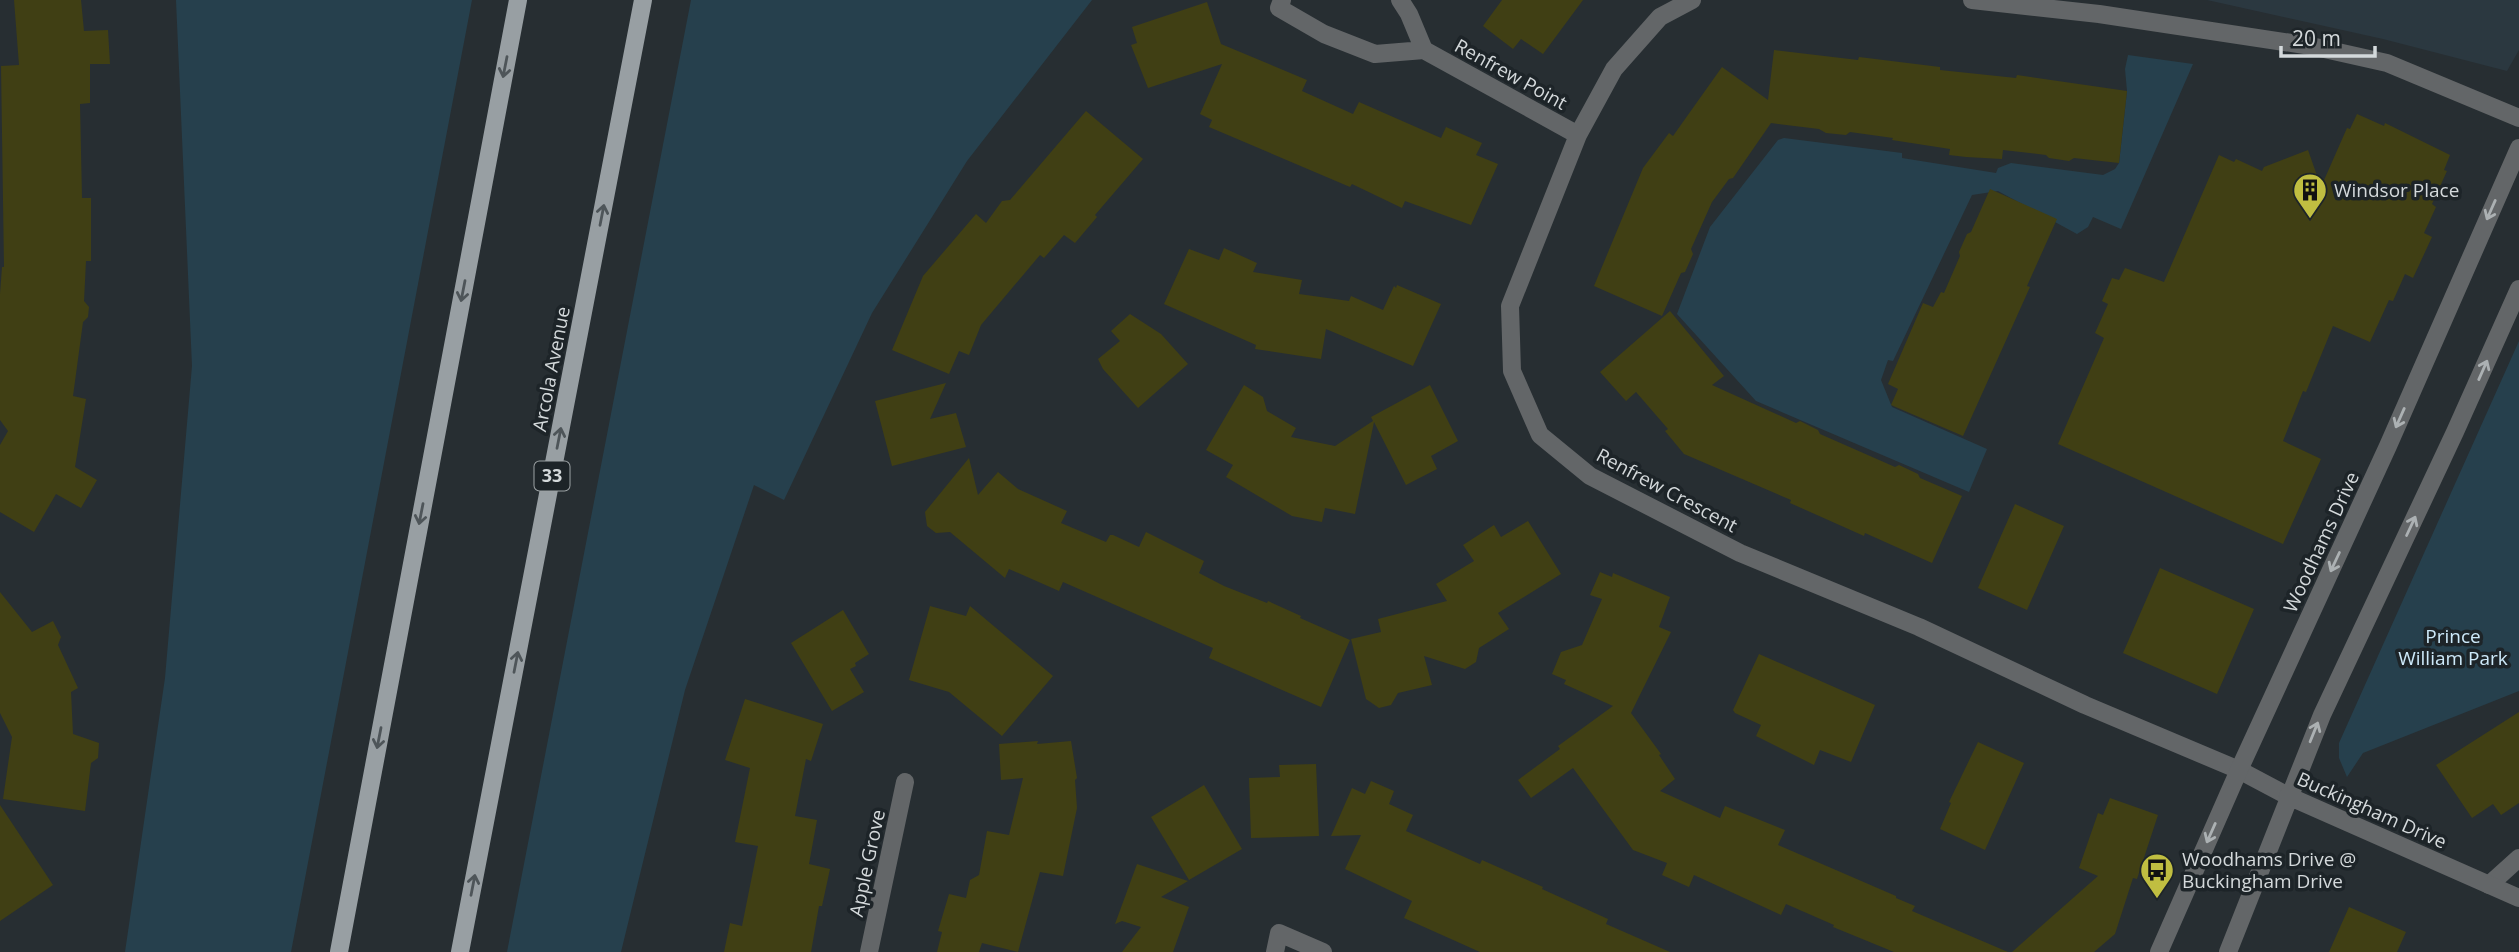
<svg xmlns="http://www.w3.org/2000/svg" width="2519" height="952" font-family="'Open Sans',sans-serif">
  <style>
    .built { fill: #2b3840 }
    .green { fill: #26404d }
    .building { fill: #403f14 }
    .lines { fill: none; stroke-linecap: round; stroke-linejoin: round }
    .minor { stroke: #636668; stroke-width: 18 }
    .tertiary { stroke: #636668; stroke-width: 18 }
    .primary { stroke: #989fa3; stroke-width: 18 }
    .oneway { stroke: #4e5559 }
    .oneway2 { stroke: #acb1b3 }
    .labels { text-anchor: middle; stroke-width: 7; stroke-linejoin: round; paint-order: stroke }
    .shield { fill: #1d2428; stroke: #9da3a5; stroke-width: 2 }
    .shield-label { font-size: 18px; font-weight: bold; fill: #d4d9db }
    .street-label { font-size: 19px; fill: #d4d9db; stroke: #1d2428 }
    .poi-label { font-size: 19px; fill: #d4d9db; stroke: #1d2428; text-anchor: start }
    .park-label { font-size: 19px; fill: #cde9f9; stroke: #1d2428 }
  </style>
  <rect width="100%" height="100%" fill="#272e32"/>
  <path class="built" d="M2207,0H2519V50L2507,71L2383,39Z"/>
  <path class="green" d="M176,0H472L291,952H125L165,678L192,366Z
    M691,0H1092L967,161L872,313L784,500L754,485L685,690L621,952H507Z
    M2128,55L2193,64L2121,229L2093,217L2088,227L2077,234L1998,191L1972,195L1893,361L1888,360L1881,380L1892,407L1987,449L1969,492L1756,401L1677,314L1710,227L1778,140L1784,138L1902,153V158L1996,173L1998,168L2011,163L2103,175L2115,169L2119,163L2127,91L2125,69Z
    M2519,341V691L2363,753L2347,777L2339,758V743Z"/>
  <path class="building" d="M14,0H81L84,31L108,30L110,64H90V103L80,104L82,198H91V261H86L84,301L89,307L88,317L83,322L73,396L86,399L75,467L97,480L81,508L56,494L34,532L0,512V445L8,431L0,420V294L2,267H4L1,66L19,65Z
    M1502,0H1583L1543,54L1521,39L1513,49L1483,26Z
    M1207,2L1221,44L1307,80L1302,91L1353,114L1359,102L1441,138L1446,127L1482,143L1476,155L1498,164L1471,225L1405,201L1402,208L1352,184L1350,187L1209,127L1212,120L1200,114L1222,64L1148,88L1131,45L1137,43L1132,27Z
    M1774,50L1858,60L1859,57L1940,67V70L2016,78L2017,75L2127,91L2119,163L2074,158L2069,161L2049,158L2046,155L2003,150L2002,159L1966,157L1949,155L1950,149L1892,140L1893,138L1850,132L1846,135L1826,133L1819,129L1771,123L1733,178L1729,179L1712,202L1691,249L1693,254L1685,272L1681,273L1662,316L1594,286L1643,168L1669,133L1673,136L1722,67L1768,100Z
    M1086,111L1143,159L1095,215L1097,217L1075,243L1064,235L1044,258L1040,255L981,325L969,355L959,351L949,374L892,350L923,276L976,214L986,223L1002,201L1010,200Z
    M2357,114L2384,126L2385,123L2450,155L2444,170L2447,171L2432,204L2436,207L2424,233L2432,237L2413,278L2405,274L2393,301L2389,300L2370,342L2333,326L2306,392L2303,391L2283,441L2321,459L2283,544L2058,444L2104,338L2095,333L2108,304L2102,301L2112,278L2119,280L2125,268L2164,282L2219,155L2234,162L2236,159L2262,171L2264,167L2308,150L2321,187L2347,128L2350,129Z
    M1990,189L2057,219L2027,286L2030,287L1963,436L1891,405L1898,389L1888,384L1923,303L1933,307L1941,292L1944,293L1960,256L1959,252L1967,234L1971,232Z
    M1224,248L1257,263L1253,272L1302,280L1299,294L1349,301L1351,296L1383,310L1394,286L1396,288L1397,285L1441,304L1413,366L1326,329L1321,359L1255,349L1256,345L1164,304L1189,249L1219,260Z
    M1670,311L1724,376L1712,385L1796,423L1800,421L1818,430L1820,434L1895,467L1899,465L1918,474L1920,478L1962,496L1932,563L1865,533L1864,536L1790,503L1791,500L1684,454L1665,431L1668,429L1636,392L1626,401L1600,372Z
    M1130,314L1161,334L1188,364L1138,408L1103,369L1098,359L1120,341L1111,331Z
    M946,383L930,419L956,413L966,447L892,466L875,401Z
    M1244,385L1263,397L1267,411L1296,428L1291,437L1335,446L1373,421L1371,417L1430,385L1458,441L1431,456L1437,469L1406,485L1374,422L1355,514L1325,508L1322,522L1292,516L1226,477L1233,465L1206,450Z
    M969,458L978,495L998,472L1018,489L1067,511L1061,523L1106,542L1110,535H1113L1139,547L1146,532L1204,561L1199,573L1224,586L1267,603L1268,601L1301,616L1300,618L1350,640L1321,707L1209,658L1213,648L1063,582L1059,591L1009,569L1005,578L950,532L936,533L927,526L925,512Z
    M2015,504L2064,526L2027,610L1978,588Z
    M1528,521L1561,574L1498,613L1509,629L1479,648L1476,662L1465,669L1424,656L1432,685L1398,693L1391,705L1379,708L1366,699L1351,639L1381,632L1378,619L1447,601L1436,584L1474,561L1463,545L1494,525L1501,537Z
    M2160,568L2254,609L2217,694L2123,653Z
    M1600,572L1612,577L1613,573L1670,597L1659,627L1671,632L1631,713L1661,754L1659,755L1675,779L1660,791L1720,818L1725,806L1785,830L1778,845L1896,896V898L1915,906L1912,911L2008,952H1894L1833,927L1834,925L1786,904L1781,915L1694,875L1689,887L1662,875L1667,863L1633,850L1573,768L1531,798L1518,780L1560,749L1558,746L1613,706L1564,684L1566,680L1552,674L1561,652L1582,645L1602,599L1590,595Z
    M0,592L32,632L53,621L61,637L58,645L78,688L71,692L73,734L99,743L98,758L91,763L85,811L3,799L12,737L0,713Z
    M930,606L966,616L970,606L1053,676L1002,736L949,692L909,680Z
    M843,610L869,654L855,663L856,666L850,669L864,692L832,711L791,643Z
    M1759,654L1875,705L1851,762L1820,750L1814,765L1756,736L1761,725L1735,713L1733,710Z
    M745,699L823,724L811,761L806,759L795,816L817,820L809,864L830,869L822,906H819L811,952H724L730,923L742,926L758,846L735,842L750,768L725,760Z
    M2519,712V803L2501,815L2493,804L2472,818L2436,765Z
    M1038,741L1037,744L1071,741L1077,778L1075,780L1077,808L1063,876L1040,872L1018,952L982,943L979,952H937L942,932L938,931L949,894L966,898L970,880L979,875L987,831L1009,835L1023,778L1001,780L999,744Z
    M1978,742L2024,763L1985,850L1940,829L1951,803L1949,802Z
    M1316,764L1319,836L1251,838L1249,778L1280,777L1279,765Z
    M1371,781L1394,791L1389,804L1413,815L1406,831L1480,864L1482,860L1543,887L1542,889L1608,919L1606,924L1670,952H1480L1404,918L1412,901L1345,869L1361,835L1331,836L1352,788L1365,794Z
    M1204,785L1242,849L1189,880L1151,817Z
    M2110,798L2158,815L2137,879L2133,878L2115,934L2094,952H2012L2098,876L2079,868L2098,813L2103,815Z
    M0,805L53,885L0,921Z
    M1137,864L1188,881L1161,897L1189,907L1173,952H1122L1141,927L1122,921L1115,924Z
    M2349,907L2406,932L2397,952H2329Z"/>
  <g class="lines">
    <path class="minor" d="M1282,0L1279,8L1324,34L1375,54L1424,50L1578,135
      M1400,0L1409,14L1424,50
      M1692,0L1660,17L1614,69L1578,135L1510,306L1512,371L1540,435L1590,476L1740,553L1919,627L2085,705L2239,770L2288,796
      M1972,0L2099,14L2311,46L2387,63L2519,118
      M2489,885L2519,858
      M869,952L905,782
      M1275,952L1279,933L1323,952"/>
    <path class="tertiary" d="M2288,796L2519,898
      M2159,952L2239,770L2388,446L2519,148
      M2228,952L2322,715L2455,432L2519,289"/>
    <path class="primary" d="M339,952L518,0
      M460,952L643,0"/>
  </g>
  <defs><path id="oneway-shaft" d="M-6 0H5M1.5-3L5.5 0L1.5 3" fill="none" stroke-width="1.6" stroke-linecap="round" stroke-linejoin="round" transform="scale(1.75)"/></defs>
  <g class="oneway">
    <use href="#oneway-shaft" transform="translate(505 67) rotate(101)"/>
    <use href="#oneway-shaft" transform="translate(602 215) rotate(-79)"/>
    <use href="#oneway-shaft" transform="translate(463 291) rotate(101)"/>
    <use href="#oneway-shaft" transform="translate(559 438) rotate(-79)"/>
    <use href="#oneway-shaft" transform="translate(421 514) rotate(101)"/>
    <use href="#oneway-shaft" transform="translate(516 662) rotate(-79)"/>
    <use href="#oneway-shaft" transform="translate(379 738) rotate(101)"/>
    <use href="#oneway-shaft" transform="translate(473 885) rotate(-79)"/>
  </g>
  <g class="oneway2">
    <use href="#oneway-shaft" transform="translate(2491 210) rotate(114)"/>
    <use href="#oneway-shaft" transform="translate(2483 370) rotate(-66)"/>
    <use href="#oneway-shaft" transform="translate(2400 418) rotate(114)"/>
    <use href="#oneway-shaft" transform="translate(2411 526) rotate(-65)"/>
    <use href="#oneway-shaft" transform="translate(2335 562) rotate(115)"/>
    <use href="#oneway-shaft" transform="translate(2314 732) rotate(-68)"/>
    <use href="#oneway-shaft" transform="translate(2211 833) rotate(114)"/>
  </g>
  <defs>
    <g id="building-pin" transform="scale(1.75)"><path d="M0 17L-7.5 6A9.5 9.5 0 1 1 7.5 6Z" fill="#c0be41" stroke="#1d2428"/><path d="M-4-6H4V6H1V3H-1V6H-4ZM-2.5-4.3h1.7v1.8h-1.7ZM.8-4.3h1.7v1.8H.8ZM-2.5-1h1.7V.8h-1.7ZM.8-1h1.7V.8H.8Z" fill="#111"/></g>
    <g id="bus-pin" transform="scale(1.75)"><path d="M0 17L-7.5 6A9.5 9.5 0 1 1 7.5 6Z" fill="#c0be41" stroke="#1d2428"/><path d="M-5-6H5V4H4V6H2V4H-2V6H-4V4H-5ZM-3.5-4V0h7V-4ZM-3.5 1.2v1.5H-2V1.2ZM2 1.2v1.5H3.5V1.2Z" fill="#111"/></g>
  </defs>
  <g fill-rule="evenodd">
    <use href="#building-pin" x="2310" y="190"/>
    <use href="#bus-pin" x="2157" y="870"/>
  </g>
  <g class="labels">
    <rect class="shield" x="534.5" y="461.5" width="35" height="29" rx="5"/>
    <g class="shield-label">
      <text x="552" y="482">33</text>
    </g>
    <g class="street-label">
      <text transform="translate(1511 74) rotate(29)" y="7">Renfrew Point</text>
      <text transform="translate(551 369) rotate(-79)" y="7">Arcola Avenue</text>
      <text transform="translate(1667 490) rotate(28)" y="7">Renfrew Crescent</text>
      <text transform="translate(2321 542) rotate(-65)" y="7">Woodhams Drive</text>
      <text transform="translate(2372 810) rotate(24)" y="7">Buckingham Drive</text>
      <text transform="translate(867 863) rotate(-78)" y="7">Apple Grove</text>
    </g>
    <g class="poi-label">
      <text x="2334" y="197">Windsor Place</text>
      <text x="2182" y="866">Woodhams Drive @<tspan x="2182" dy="22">Buckingham Drive</tspan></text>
    </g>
    <g class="park-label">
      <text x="2453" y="643">Prince<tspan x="2453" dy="22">William Park</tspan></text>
    </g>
  </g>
  <path d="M2281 46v10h94v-10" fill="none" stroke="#d4d9db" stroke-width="3.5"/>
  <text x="2292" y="46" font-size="21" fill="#d4d9db" stroke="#1d2428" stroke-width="5" paint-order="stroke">20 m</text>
</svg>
